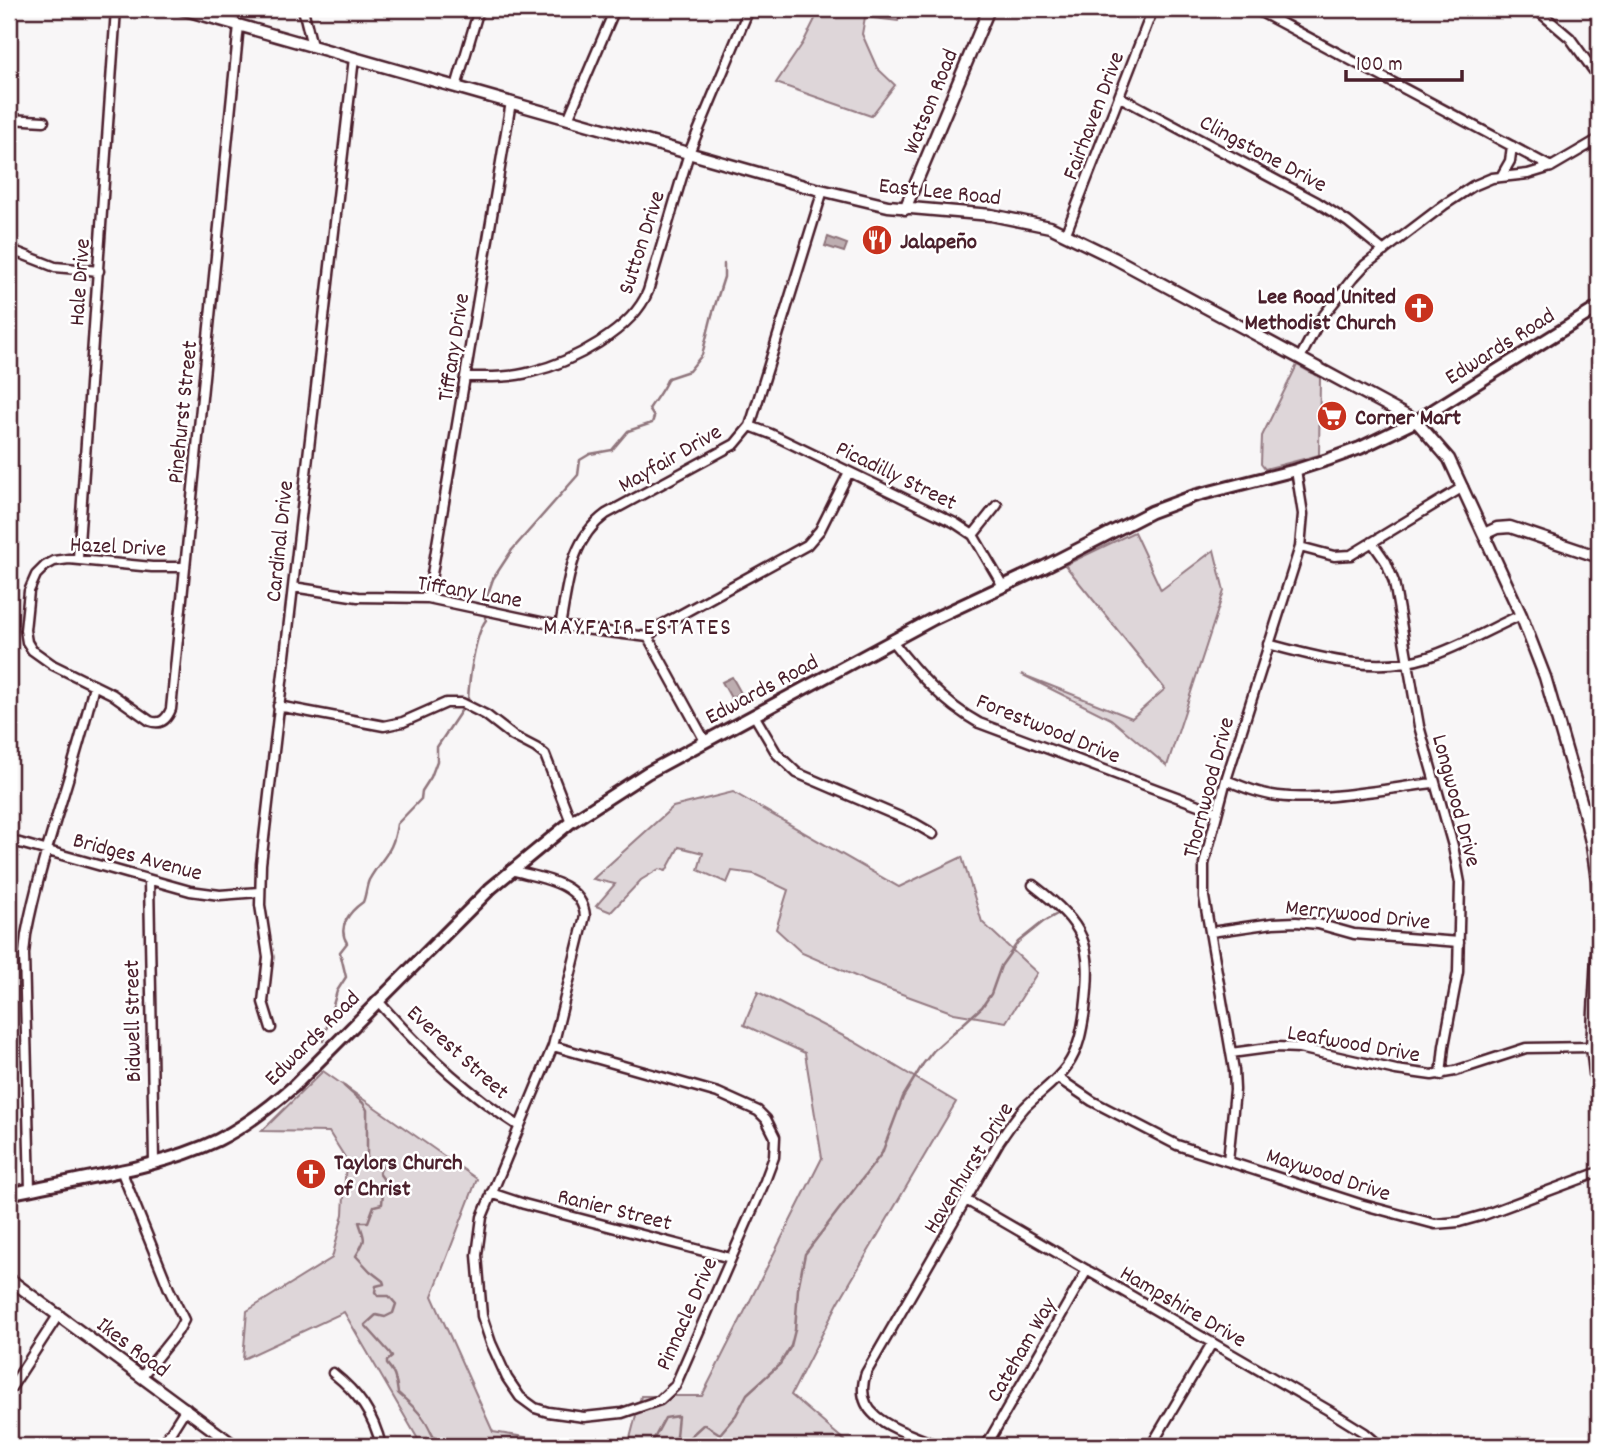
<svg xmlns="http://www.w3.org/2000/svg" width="1608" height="1455" font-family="Dekko,sans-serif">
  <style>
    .green { fill: #ded6d9; stroke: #947a82; stroke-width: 2 }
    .water { fill: #bdadb0; stroke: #8f747b; stroke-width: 2 }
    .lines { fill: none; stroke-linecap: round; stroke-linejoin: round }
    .stream { stroke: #8f747b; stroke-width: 2.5 }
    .minor-casing { stroke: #4a1f2b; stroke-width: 13 }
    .tertiary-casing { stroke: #4a1f2b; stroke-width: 15 }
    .secondary-casing { stroke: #4a1f2b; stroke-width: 16 }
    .minor { stroke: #fff; stroke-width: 8 }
    .tertiary { stroke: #fff; stroke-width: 10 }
    .secondary { stroke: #fff; stroke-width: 10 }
    .labels { text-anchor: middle; stroke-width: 5; stroke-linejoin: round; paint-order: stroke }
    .street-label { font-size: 23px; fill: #4a1f2b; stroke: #fff }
    .poi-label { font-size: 23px; font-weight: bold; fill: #4a1f2b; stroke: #fff; text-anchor: start }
    .neighbourhood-label { font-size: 24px; letter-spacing: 2px; fill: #4a1f2b; stroke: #fff }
  </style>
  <rect width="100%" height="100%" fill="#f8f6f7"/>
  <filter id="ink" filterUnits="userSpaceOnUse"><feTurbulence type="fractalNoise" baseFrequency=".0143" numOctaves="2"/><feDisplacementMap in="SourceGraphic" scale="14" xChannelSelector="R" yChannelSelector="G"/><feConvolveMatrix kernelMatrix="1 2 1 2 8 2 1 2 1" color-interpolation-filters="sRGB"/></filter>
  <g filter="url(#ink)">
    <path class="green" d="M820,9H901L898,21L865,17L862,34L877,68L895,85L871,116L776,83L803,43Z
      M1297,365L1320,378L1319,455L1265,469L1261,464L1262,436Z
      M1134,532L1161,590L1214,550L1224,591L1167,766L1111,719L1021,674L1132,718L1165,689L1065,565Z
      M733,792L899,887L962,857L982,922L1037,973L1006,1022L954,1013L869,982L802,953L776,929L788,890L754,874L732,871L727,883L698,870L703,853L679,847L666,871L659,869L641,880L611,912L596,906L615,884L593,879L673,807Z
      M758,992L853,1041L956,1102L838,1303L791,1395L851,1446H628L641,1396H702L822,1158L805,1053L744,1025Z
      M323,1071L477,1179L432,1296L493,1432L568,1444L567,1446H422L344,1312L243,1359L247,1311L332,1258L343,1214L346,1159L329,1132L262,1131Z"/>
    <path class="water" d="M828,237L847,244L844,252L825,246Z
      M732,677L741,693L731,698L722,682Z"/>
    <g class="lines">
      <path class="stream" d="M484,605L493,579L512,550L578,475L580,460L590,454L612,450L628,431L652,423L654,417L649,409C656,398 663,390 668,378L689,371L702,355L712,315L724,277V264
        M468,700C469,680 475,634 486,620L485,617
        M323,1041L337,991L346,977L340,952L347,943C337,927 349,912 363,902C366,895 366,887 369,880C383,855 393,854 397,824L421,799L422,791L431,777L437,761V747L463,708
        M344,1086L363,1103L367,1110V1160L369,1162L380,1164L382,1167L379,1173L384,1180L382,1204L374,1206L368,1222H359C365,1241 367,1237 356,1256L370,1271L383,1281L384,1284L376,1286L375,1292L378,1296H389L396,1304L393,1313L385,1317L376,1315L365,1325L390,1353L392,1357L387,1361V1364C395,1372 397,1382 398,1393C407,1401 416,1408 423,1418C431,1428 431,1439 443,1446
        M650,1446L665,1418L678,1416L676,1436L681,1445L704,1424L720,1434L736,1415L747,1394L780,1364L791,1346L795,1330L798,1289L805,1254L882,1153L903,1097L923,1064L934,1050L982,1007L991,994L1001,966L1018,942L1043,922L1059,913"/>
      <g class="minor-casing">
        <path id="minor" d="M303,9L312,46
          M1255,9L1551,167
          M1536,9L1570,38L1599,78
          M456,87L479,9
          M1120,97L1317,202L1348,222L1384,251
          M9,119L44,121
          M568,119L615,9
          M1502,175L1510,161L1512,146
          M1066,233L1153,9
          M9,249L55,267L99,271
          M1300,358L1320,320L1353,278L1365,265L1444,205L1473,186L1492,178L1528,174L1551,167L1599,139
          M466,377C488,377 510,378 531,372C570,363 633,330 648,291L689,153L749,9
          M750,426L771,434L955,523L973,535L1003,586
          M973,535L997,505
          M1372,542L1386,562L1394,582L1419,726L1453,846L1460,883L1458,972L1444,1046L1441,1075
          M1300,547L1334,556L1351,555L1463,487
          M78,558L116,9
          M185,567H152L69,559L54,561L45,566L36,575L29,591L25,630L27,642L32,650L53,665L112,694L150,721C161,725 167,719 171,709L239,25
          M293,587L358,597L428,598L560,626L648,637L705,741
          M428,598L511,102
          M560,626C568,585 569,541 606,514L735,444L750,426L823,190
          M648,637L658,627L807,545L820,530L849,472
          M892,641C917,673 943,703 979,723L1217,812
          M1268,644C1320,658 1375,674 1428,657C1460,647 1491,628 1521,615
          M278,706L384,726L403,722L446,703H462L486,715L513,736L536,748L545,755L571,822
          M754,715L777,754L797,773L914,823L933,834
          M1226,780C1243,787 1260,794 1278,796C1322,802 1388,788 1434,783
          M9,840L190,891L220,895L259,892
          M511,870C538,878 582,881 585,916L553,1046L482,1217L477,1255L482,1316L491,1343L507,1378L520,1397L535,1408L548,1412L584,1417L622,1413L660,1400L675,1386L765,1181L774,1157L775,1137L766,1119L758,1111L718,1093L553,1046
          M149,880L154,1161
          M1211,932L1273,923L1296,922L1318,924L1354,934L1459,942
          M377,1000C419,1048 465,1092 519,1126
          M271,1028L263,1002L268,957L260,905L261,864L354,58
          M1231,1053L1276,1047L1299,1048L1396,1070L1432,1075L1455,1071L1526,1048L1592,1047
          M1058,1078L1092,1101L1177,1145L1360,1204L1435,1224L1459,1222L1484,1215L1599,1172
          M1228,1161L1235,1090L1234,1070L1204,897V864L1226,780L1300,547L1303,514L1296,470
          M121,1170L169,1289L184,1320L178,1331L142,1376
          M30,1189L24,954L26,935C42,850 75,769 94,685
          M491,1193L524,1204L730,1258
          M966,1200L1328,1410L1365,1433L1380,1446
          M333,1373C358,1393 374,1415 381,1446
          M9,1391L59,1314
          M162,1446L186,1408
          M938,1446C906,1431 849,1421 866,1373L999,1142C1007,1130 1015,1118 1025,1107C1039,1093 1056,1082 1067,1066C1079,1049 1082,1030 1085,1010C1093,943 1086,926 1033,885
          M986,1446L1087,1270
          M1151,1446L1212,1343"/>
      </g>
      <g class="tertiary-casing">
        <path id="tertiary" d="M182,9L804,186L888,206L991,215L1050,227L1114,258L1416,421L1449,459L1521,615L1545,677L1583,808L1592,846L1597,880L1599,920L1592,1047L1599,1108
          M905,209L989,9
          M1484,534L1497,528L1510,527L1599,557
          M9,1279L235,1446"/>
      </g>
      <g class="secondary-casing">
        <path id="secondary" d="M9,1194C76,1178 155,1170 218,1140C246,1126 270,1107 293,1087L491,888L571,822L647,773L933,619L1044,567L1151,512L1194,496L1296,470L1327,460L1360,448L1416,421L1599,307"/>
      </g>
      <use href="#minor" class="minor"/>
      <use href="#tertiary" class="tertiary"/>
      <use href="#secondary" class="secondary"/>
    </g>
  </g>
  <defs>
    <g id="restaurant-disc" transform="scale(1.575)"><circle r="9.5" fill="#c8321e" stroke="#fff"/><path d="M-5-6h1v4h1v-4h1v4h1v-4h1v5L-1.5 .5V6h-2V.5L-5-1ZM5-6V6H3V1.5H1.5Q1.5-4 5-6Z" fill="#fff"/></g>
    <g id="church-disc" transform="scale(1.575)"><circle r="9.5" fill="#c8321e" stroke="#fff"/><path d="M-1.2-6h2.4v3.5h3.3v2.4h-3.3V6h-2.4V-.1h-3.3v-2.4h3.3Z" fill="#fff"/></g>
    <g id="supermarket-disc" transform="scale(1.575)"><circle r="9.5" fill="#c8321e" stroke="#fff"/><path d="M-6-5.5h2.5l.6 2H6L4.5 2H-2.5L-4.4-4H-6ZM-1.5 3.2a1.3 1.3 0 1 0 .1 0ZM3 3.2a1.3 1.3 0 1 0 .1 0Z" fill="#fff"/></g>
  </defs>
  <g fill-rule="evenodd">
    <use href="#restaurant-disc" x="877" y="240"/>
    <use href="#church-disc" x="1419" y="308"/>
    <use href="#supermarket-disc" x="1332" y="416"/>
    <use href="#church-disc" x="311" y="1174"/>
  </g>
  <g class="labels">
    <g class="street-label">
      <text transform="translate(929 101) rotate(-68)" y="8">Watson Road</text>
      <text transform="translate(1092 115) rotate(-69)" y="8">Fairhaven Drive</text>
      <text transform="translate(1264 152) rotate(28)" y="8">Clingstone Drive</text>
      <text transform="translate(940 190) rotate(6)" y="8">East Lee Road</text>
      <text transform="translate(640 242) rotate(-72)" y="8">Sutton Drive</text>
      <text transform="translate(78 282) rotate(-86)" y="8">Hale Drive</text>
      <text transform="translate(1499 345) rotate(-32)" y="8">Edwards Road</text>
      <text transform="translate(452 347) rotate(-81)" y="8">Tiffany Drive</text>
      <text transform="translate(181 412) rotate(-84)" y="8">Pinehurst Street</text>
      <text transform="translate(669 457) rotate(-30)" y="8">Mayfair Drive</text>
      <text transform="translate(897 474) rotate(26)" y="8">Picadilly Street</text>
      <text transform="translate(278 541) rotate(-84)" y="8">Cardinal Drive</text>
      <text transform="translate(118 545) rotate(3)" y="8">Hazel Drive</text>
      <text transform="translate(470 590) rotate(10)" y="8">Tiffany Lane</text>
      <text transform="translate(761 688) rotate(-28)" y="8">Edwards Road</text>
      <text transform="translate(1049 727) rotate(22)" y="8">Forestwood Drive</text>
      <text transform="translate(1207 787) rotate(-75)" y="8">Thornwood Drive</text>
      <text transform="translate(1458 800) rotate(75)" y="8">Longwood Drive</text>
      <text transform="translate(138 855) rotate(15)" y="8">Bridges Avenue</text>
      <text transform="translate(1358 913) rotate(6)" y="8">Merrywood Drive</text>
      <text transform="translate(131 1021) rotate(-91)" y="8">Bidwell Street</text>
      <text transform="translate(311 1037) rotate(-45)" y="8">Edwards Road</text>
      <text transform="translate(1354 1042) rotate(10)" y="8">Leafwood Drive</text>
      <text transform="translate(459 1051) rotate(42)" y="8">Everest Street</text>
      <text transform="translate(967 1167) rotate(-58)" y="8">Havenhurst Drive</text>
      <text transform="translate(1329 1173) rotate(18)" y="8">Maywood Drive</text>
      <text transform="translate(615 1208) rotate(14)" y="8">Ranier Street</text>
      <text transform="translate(1184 1305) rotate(30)" y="8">Hampshire Drive</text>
      <text transform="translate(685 1313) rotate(-66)" y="8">Pinnacle Drive</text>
      <text transform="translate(134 1346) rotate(37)" y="8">Ikes Road</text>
      <text transform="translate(1020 1349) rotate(-60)" y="8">Cateham Way</text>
    </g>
    <g class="poi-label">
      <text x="900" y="248">Jalapeño</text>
      <text x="1396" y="303" text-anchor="end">Lee Road United<tspan x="1396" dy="26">Methodist Church</tspan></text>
      <text x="1355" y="424">Corner Mart</text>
      <text x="334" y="1169">Taylors Church<tspan x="334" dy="26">of Christ</tspan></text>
    </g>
    <g class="neighbourhood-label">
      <text x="638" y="634">MAYFAIR ESTATES</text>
    </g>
  </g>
  <rect width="1608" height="1455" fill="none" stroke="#fff" stroke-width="35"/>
  <rect x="18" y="18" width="1573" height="1420" fill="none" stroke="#4a1f2b" stroke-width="2.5" filter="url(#ink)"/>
  <path d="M1346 70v10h116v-10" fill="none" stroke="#4a1f2b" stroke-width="3.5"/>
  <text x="1356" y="70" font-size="21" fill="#4a1f2b" stroke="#ffffff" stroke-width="5" paint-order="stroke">100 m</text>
</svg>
